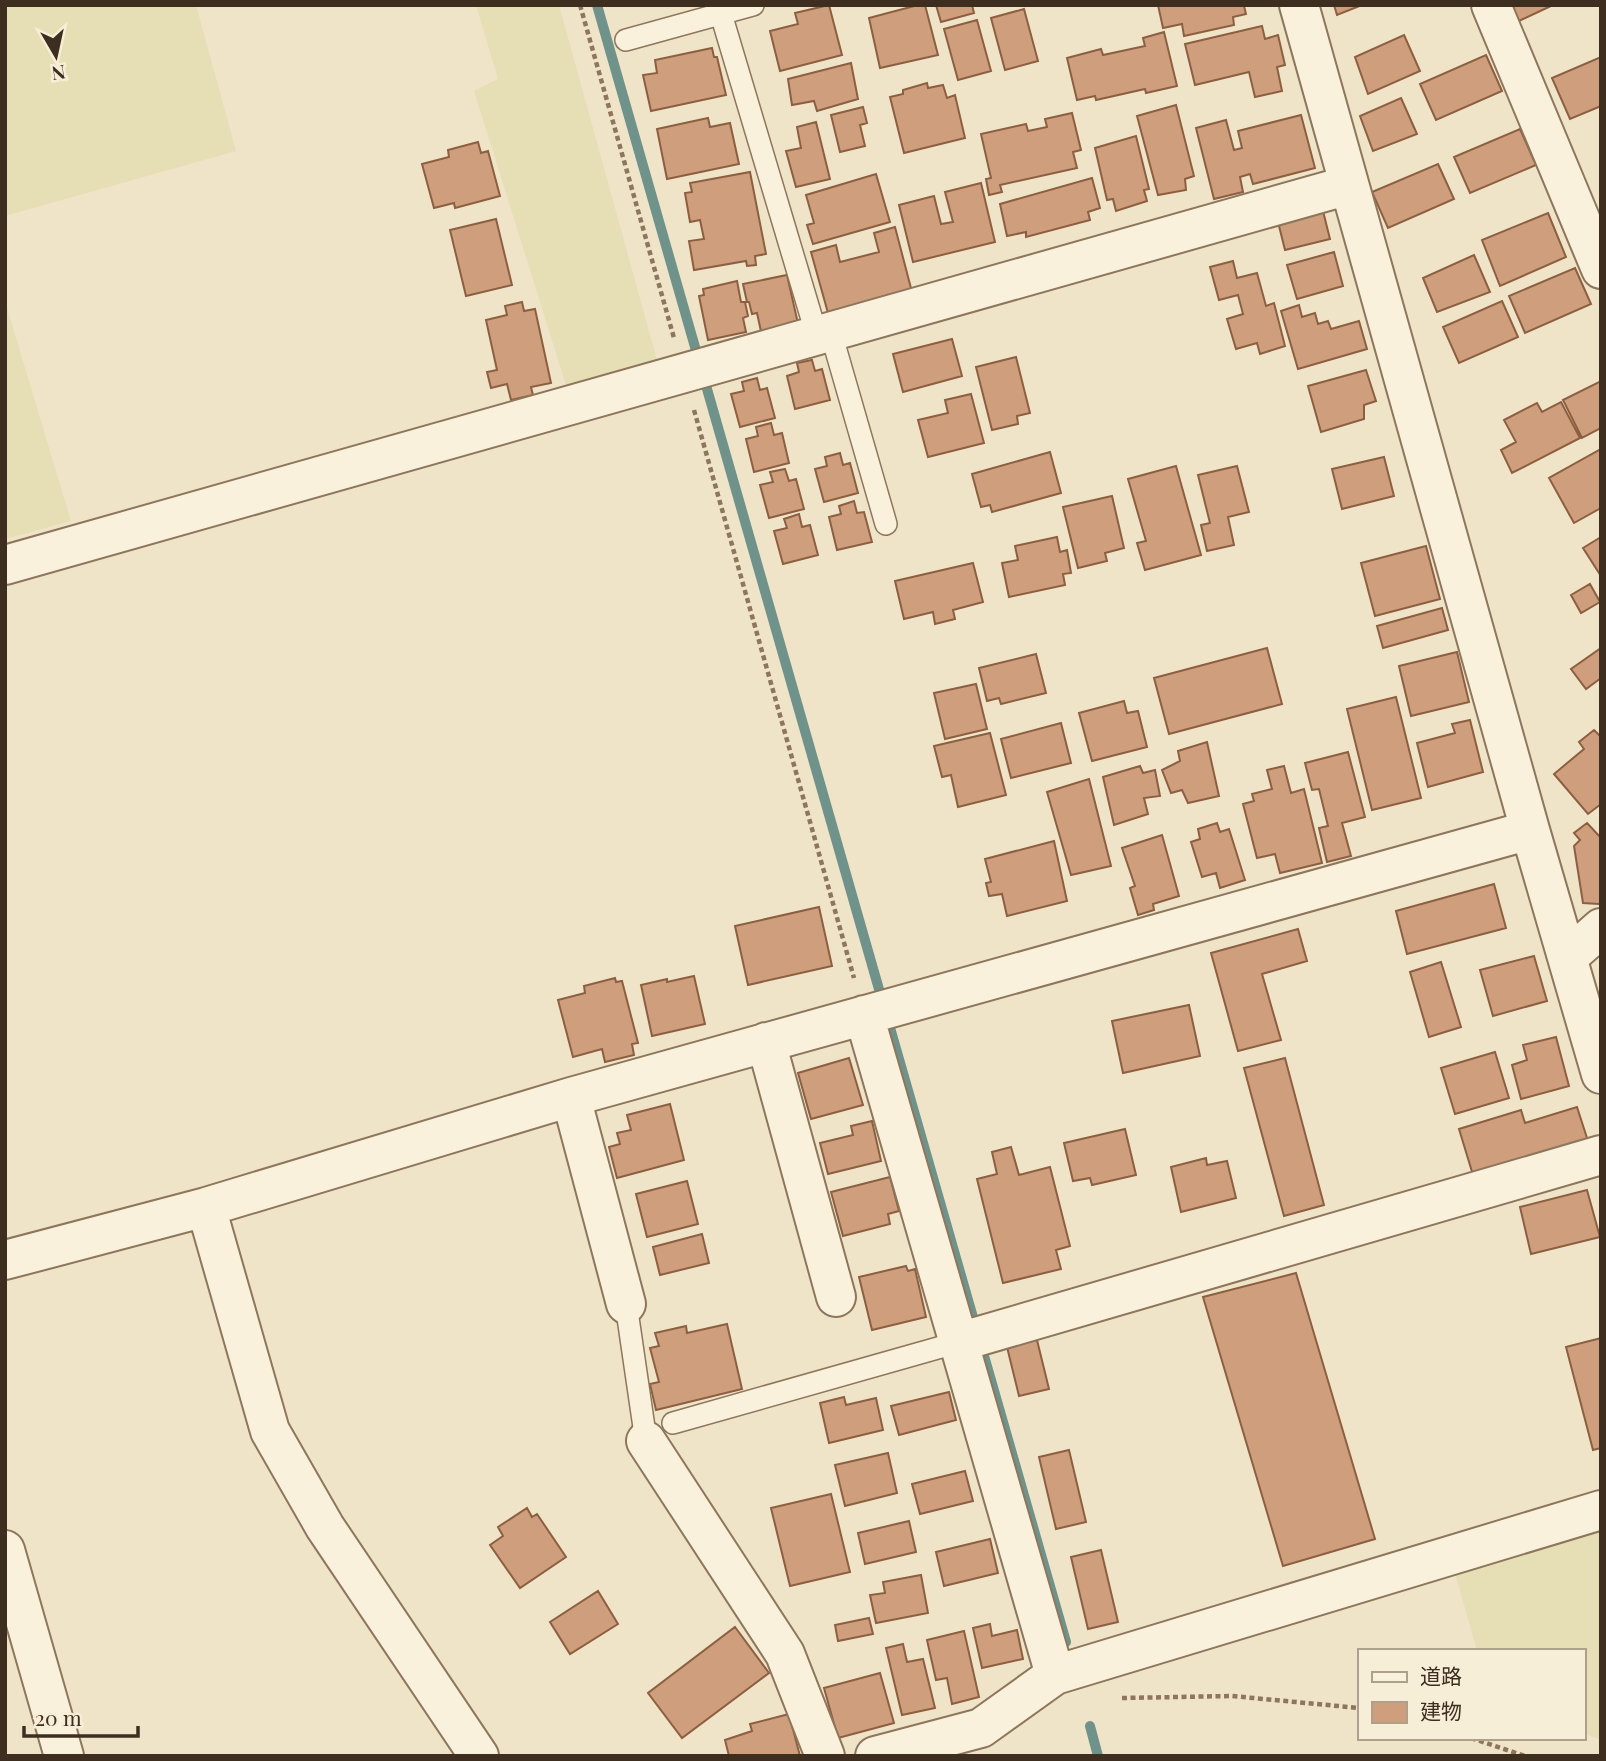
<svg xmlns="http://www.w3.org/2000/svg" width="1606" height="1761" font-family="'Playfair Display','Noto Sans JP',serif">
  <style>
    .farmland { fill: #e6deb5 }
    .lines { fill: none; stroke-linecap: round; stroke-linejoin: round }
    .stream { stroke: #6f938a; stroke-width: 10 }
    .building { fill: #cf9f7d; stroke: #8d5f41; stroke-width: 2 }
    .lane-casing { stroke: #8d765c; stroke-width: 24 }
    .street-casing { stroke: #8d765c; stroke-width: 42 }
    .path { stroke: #8d765c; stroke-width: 4.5; stroke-dasharray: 5 3.5; stroke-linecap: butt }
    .lane { stroke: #faf1dc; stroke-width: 21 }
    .street { stroke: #faf1dc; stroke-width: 38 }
  </style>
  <rect width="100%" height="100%" fill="#f0e4c8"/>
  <path class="farmland" d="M5,5H196L236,151L5,216Z
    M476,5H559L657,360L566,385L474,91L498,79Z
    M5,301L71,521L5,539Z
    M1601,1524V1740L1583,1733V1651H1477L1453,1566Z"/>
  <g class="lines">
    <path class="stream" d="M597,5L1066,1642
      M1090,1726L1098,1756"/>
  </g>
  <path class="building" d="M829,5L842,55L780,71L770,31L798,24L795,13Z
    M918,5H925L938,55L880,68L869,18Z
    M936,5H972L974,13L941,22Z
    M1158,5H1249L1244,6L1246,14L1233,17L1234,25L1184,36L1182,24L1163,28Z
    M1334,5H1362L1337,15Z
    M1511,5H1553L1519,21Z
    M1024,9L1038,61L1005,70L991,18Z
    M977,20L991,71L958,80L944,29Z
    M1262,26L1265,39L1278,35L1285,65L1277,67L1282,91L1255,97L1249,72L1195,85L1185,44Z
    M1164,32L1177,86L1146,93L1145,89L1096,100L1095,96L1077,100L1067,58L1101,49L1103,55L1145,46L1143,38Z
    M1404,35L1420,71L1368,94L1355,57Z
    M712,48L714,57H717L726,95L651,111L643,75L657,73L655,60Z
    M1486,55L1502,91L1436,120L1420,84Z
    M1601,57V106L1570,119L1552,78Z
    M851,63L858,99L817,111L814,101L792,105L788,79Z
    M927,83L928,88L943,85L947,98L955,95L965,138L904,153L890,97L903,94V90Z
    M1401,98L1417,134L1373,151L1360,116Z
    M1176,105L1194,176L1185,179L1186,190L1158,195L1137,116Z
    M863,107L867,123L860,125L865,146L840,152L831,115Z
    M1072,113L1081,150L1073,152L1077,168L1000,185L1002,192L989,195L986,179L991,178L981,134L1026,124L1028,131L1047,127L1045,119Z
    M1301,115L1315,168L1253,184L1250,174L1240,177L1243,192L1214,199L1196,128L1226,120L1234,150L1242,148L1238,131Z
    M708,118L710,127L730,123L739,164L667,179L657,129Z
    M816,122L830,179L796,187L786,151L801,148L797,127Z
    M1520,129L1536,165L1470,193L1454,157Z
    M1136,136L1149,189L1144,190L1147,201L1116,211L1113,199L1107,200L1095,148Z
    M478,142L481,153L488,151L500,196L455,208L454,203L434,208L422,164L449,157L448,150Z
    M1438,164L1454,199L1388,228L1372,192Z
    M750,172L766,254L755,256L756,265L747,266L746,261L694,270L689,241L704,239L700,220L690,222L685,193L692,192L690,183Z
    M876,174L890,222L813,244L807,225L814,223L806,195Z
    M1092,178L1100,208L1088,212L1090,220L1026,237V232L1007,236L1000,204Z
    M981,183L995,242L913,262L899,205L934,196L941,224L953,222L945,192Z
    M1323,211L1330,239L1285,250L1278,222Z
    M1548,213L1566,257L1500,286L1482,240Z
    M496,219L512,285L466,296L450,230Z
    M895,227L912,292L828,313L811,252L836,245L840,262L879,252L874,233Z
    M1334,252L1343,286L1297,299L1287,265Z
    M1474,255L1490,292L1437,312L1423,278Z
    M1233,261L1237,278L1257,273L1266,306L1274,303L1285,346L1260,354L1257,343L1236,349L1227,319L1243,314L1238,295L1219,300L1210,267Z
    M1575,268L1591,304L1525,333L1509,296Z
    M787,275L799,328L762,336L757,313L752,314L749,302H747L743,284Z
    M737,281L741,302H745L748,316L743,318L746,332L708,340L699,296L704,295L703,289Z
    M1502,301L1518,337L1459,363L1443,327Z
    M522,302L524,311L535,309L551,383L531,387L533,395L511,400L507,384L491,388L487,372L497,370L486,320L507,315L505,306Z
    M1299,305L1302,317L1315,313L1318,324L1328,321L1331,329L1359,321L1367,349L1298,369L1281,311Z
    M952,339L962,376L903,392L893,354Z
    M1016,357L1030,413L1017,416L1018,424L992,430L976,367Z
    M812,360L815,371L822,369L830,400L795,409L787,376L799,372L797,363Z
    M1366,370L1376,401L1364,405V419L1321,432L1308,386Z
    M757,378L760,390L767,388L775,418L740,427L731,394L744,391L742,382Z
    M1601,381V428L1582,438L1563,400Z
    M971,394L984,443L928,457L918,420L948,413L945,400Z
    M1561,402L1580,438L1512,473L1501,450L1516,442L1504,420L1537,403L1542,412Z
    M771,423L774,435L782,433L789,463L754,472L746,439L758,436L756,427Z
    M1601,449V508L1574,523L1549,478Z
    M1050,452L1061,493L992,512L990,505L981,507L972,474Z
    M840,453L843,465L850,463L858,493L824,502L815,469L827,466L825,457Z
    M1384,457L1394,496L1342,509L1332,469Z
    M1176,466L1201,555L1145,570L1137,543L1146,541L1128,479Z
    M1237,466L1249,512L1228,517L1234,545L1207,551L1201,525L1210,523L1198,475Z
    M785,469L789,481L796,479L804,509L769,518L760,485L773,482L770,472Z
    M1112,496L1124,548L1105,553L1107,561L1078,568L1063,507Z
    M854,501L857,513L864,512L872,542L837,550L829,517L841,514L839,506Z
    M799,514L802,527L810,525L818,555L783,564L774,531L787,528L784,519Z
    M1057,537L1060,552L1067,550L1071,573L1063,574L1065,585L1009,597L1002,563L1018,560L1015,546Z
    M1601,537V576L1583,548Z
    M1426,546L1440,599L1375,616L1361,563Z
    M973,563L983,602L953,610L955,619L935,624L933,612L904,619L895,581Z
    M1590,584L1600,602L1581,613L1571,595Z
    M1442,608L1448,630L1383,648L1377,626Z
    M1267,648L1282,704L1169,734L1154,678Z
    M1601,648V678L1586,689L1571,669Z
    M1457,652L1469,702L1411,716L1399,666Z
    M1036,654L1046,693L1001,704L999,698L987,701L979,668Z
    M976,684L987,729L945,739L934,693Z
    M1396,697L1421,798L1372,810L1347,709Z
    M1124,701L1127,713L1138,711L1147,747L1092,761L1079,713Z
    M1470,720L1483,772L1428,787L1417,743L1455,733L1452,724Z
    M1061,723L1071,763L1011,778L1001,739Z
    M1594,730L1601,737V804L1588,814L1554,774L1584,749L1579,742Z
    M990,733L1006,795L958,807L951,775L942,777L934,746Z
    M1207,742L1219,796L1188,803L1182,790L1171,793L1162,770L1180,761L1178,751Z
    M1348,752L1365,817L1342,823L1351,856L1327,862L1319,828L1328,826L1319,789L1312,790L1305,763Z
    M1140,766L1143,773L1155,770L1160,796L1144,798L1148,814L1114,825L1103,777Z
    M1284,766L1291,793L1304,789L1322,863L1280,873L1275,854L1257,858L1243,804L1254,801L1252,794L1272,789L1267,770Z
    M1089,779L1111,866L1071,875L1047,792Z
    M1217,823L1220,832L1229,829L1245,880L1220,888L1216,873L1202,877L1191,842L1200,839L1198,829Z
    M1587,823L1601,838V902L1599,904L1583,903L1574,846L1580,840L1574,833Z
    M1162,835L1179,896L1153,904L1154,910L1138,915L1130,888L1135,886L1122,848Z
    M1054,841L1067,901L1007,916L1002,894L989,896L986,883L991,882L985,859Z
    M1494,884L1506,928L1407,954L1396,911Z
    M819,907L832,966L748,985L735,926Z
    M1298,929L1307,961L1262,974L1281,1040L1238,1051L1211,953Z
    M1534,956L1547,1001L1493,1016L1480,970Z
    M1441,962L1461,1027L1429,1037L1410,972Z
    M694,976L705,1024L652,1036L641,985L667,979V982Z
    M615,978L616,982L622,981L638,1043L632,1044L634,1055L605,1062L602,1049L573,1057L558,1000L585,993L584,986Z
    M1189,1005L1200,1056L1123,1073L1112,1021Z
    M1556,1037L1569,1086L1521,1099L1512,1065L1527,1060L1523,1045Z
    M1495,1052L1509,1098L1455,1114L1441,1068Z
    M849,1058L863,1105L811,1119L798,1073Z
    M1285,1058L1324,1205L1284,1216L1244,1068Z
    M670,1104L684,1160L617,1178L609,1147L620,1144L617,1133L631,1130L627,1115Z
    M1577,1107L1588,1141L1473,1175L1459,1129L1521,1110L1525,1123Z
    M872,1121L881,1161L828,1174L820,1143L853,1135L851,1126Z
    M1125,1129L1136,1175L1092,1185L1090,1178L1073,1181L1064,1143Z
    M1011,1147L1019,1175L1050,1167L1070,1246L1056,1250L1061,1269L1003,1283L977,1179L997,1174L992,1152Z
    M1206,1158L1207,1165L1227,1161L1236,1198L1181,1212L1171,1167Z
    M890,1177L899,1211L888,1214L890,1224L843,1236L831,1192Z
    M687,1181L698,1224L647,1237L636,1194Z
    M1587,1190L1600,1237L1531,1254L1520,1207Z
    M702,1234L709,1263L660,1275L653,1247Z
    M906,1266L908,1271L915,1269L926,1317L872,1330L859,1277Z
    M1296,1273L1375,1539L1283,1566L1203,1297Z
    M727,1324L742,1389L656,1410L650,1384L659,1382L650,1348L659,1346L655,1333L686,1326L687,1333Z
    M1601,1338V1448L1593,1450L1566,1347Z
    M1037,1340L1049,1389L1019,1396L1007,1347Z
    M949,1392L956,1420L899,1435L891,1406Z
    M844,1397L846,1405L876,1398L883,1430L829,1443L820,1403Z
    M1069,1450L1086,1522L1056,1529L1039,1457Z
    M888,1453L897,1493L845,1506L835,1465Z
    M965,1471L973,1501L920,1514L912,1484Z
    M831,1494L850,1572L790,1586L771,1508Z
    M527,1508L532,1517L537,1514L566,1557L520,1588L490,1545L503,1536L498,1527Z
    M909,1521L916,1552L865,1564L858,1533Z
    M990,1539L998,1573L944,1586L936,1552Z
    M1101,1550L1118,1622L1088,1629L1071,1557Z
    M921,1575L928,1613L876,1623L870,1595L885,1593L883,1582Z
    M598,1591L618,1624L570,1654L550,1622Z
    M869,1618L873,1634L838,1641L835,1625Z
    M990,1624L992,1636L1017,1630L1023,1659L982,1668L973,1628Z
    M735,1627L769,1673L682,1738L648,1693Z
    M964,1631L979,1697L952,1704L947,1678L936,1680L927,1640Z
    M903,1644L907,1662L923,1659L935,1708L902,1715L886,1648Z
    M880,1673L894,1723L838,1738L824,1688Z
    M789,1714L800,1756H729L725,1740L752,1731L750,1724Z"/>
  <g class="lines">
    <g class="lane-casing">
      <path id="lane" d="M721,14L817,336
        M626,40L753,5
        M831,333L886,524
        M626,1304L646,1441
        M673,1423L959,1342"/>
    </g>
    <g class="street-casing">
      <path id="street" d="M1299,5L1530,830L1601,1074
        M1491,5L1601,269
        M5,565L1349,185
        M1568,957L1601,928
        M864,1015L1055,1675
        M766,1042L836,1297
        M571,1097L626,1304
        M206,1207L270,1431L325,1527L479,1756
        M5,1260L206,1207L571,1097L1530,830
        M959,1342L1601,1155
        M646,1441L785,1654L825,1756
        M5,1550L64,1756
        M875,1756L981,1728L1055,1675L1601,1510"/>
    </g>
    <path class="path" d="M580,5L674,338
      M694,410L854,978
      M1122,1698L1232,1696L1359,1708
      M1471,1738L1525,1756"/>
    <use href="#lane" class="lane"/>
    <use href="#street" class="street"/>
  </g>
  <rect width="1606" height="1761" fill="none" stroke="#3d2e20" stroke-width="14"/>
  <rect x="1358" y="1649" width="228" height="91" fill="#f7eed8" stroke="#ada18e" stroke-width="2"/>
  <rect x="1372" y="1672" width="35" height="10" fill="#faf1dc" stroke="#ada18e" stroke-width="2"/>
  <text x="1420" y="1684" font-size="21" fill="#3d2e20">道路</text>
  <rect x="1372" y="1702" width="35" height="21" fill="#cf9f7d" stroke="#ada18e" stroke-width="2"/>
  <text x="1420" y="1719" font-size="21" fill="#3d2e20">建物</text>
  <g transform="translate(56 56) rotate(171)" stroke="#f7eed8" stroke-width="5" paint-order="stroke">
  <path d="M0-5L12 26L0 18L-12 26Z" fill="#3d2e20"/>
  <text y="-10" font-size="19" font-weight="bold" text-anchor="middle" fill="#3d2e20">N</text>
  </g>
  <path d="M24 1726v10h114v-10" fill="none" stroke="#3d2e20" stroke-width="3.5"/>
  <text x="35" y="1726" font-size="21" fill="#3d2e20" stroke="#f7eed8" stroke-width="5" paint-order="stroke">20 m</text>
</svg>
